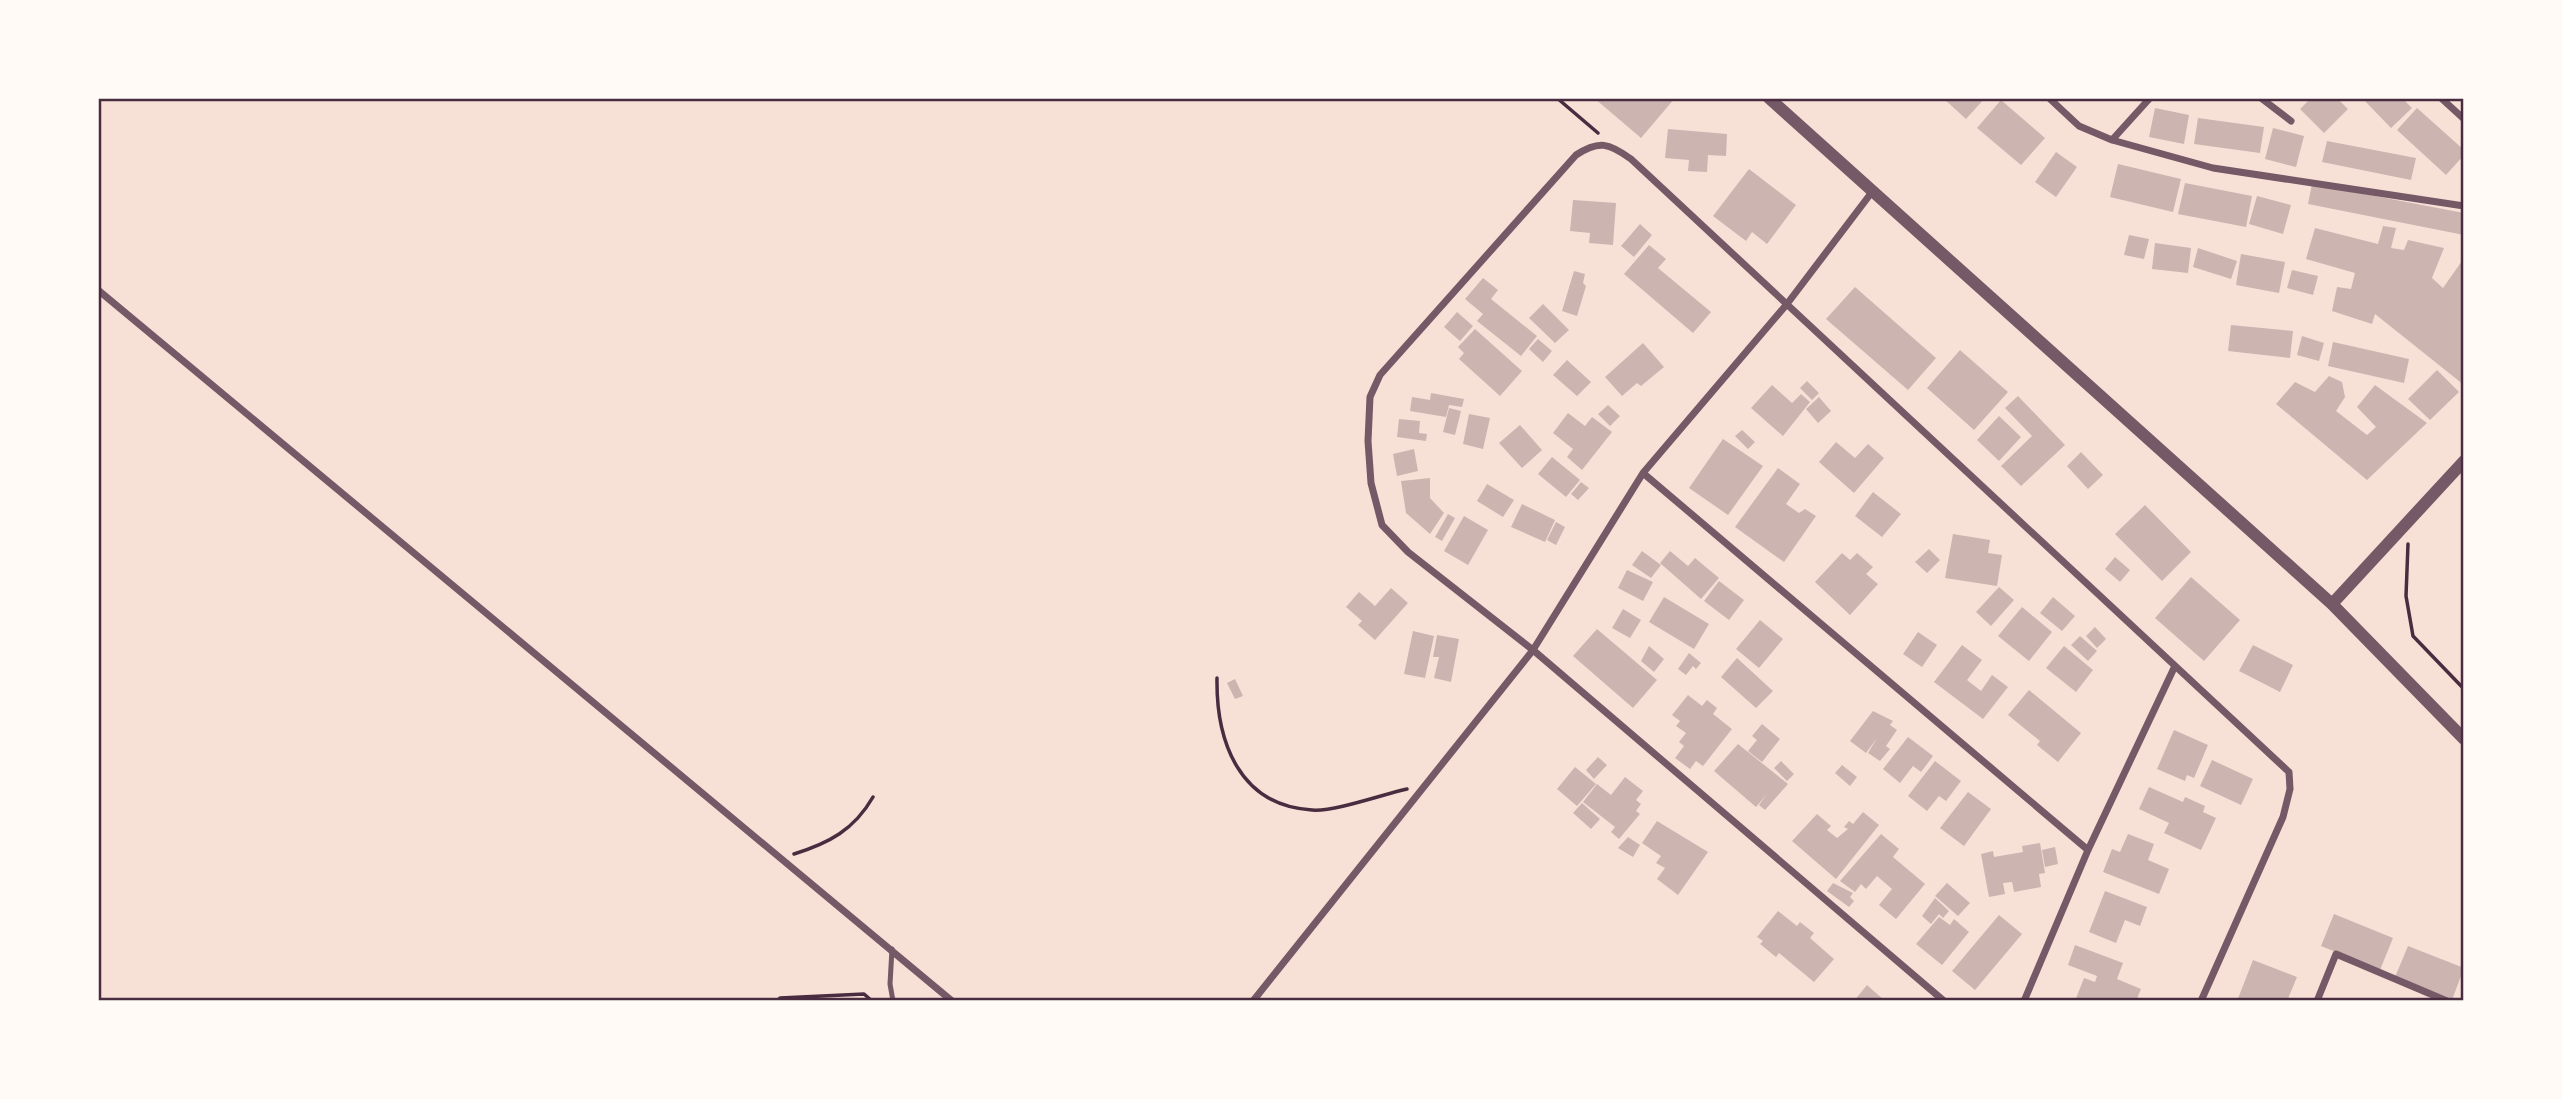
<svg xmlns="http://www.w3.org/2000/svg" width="2562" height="1099" font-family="'DM Sans',sans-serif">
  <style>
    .building { fill: #ccb4b1 }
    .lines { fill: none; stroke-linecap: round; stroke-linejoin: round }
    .path { stroke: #4a2c40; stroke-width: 3.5 }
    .service { stroke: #755966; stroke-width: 5 }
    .minor { stroke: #755966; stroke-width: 7 }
    .tertiary { stroke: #755966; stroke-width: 12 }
    .neatline { fill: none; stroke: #4a2c40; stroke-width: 2.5 }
  </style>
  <rect width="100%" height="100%" fill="#f7e1d7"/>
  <path class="building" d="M1594,98H1675L1641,138Z
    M1943,98H1985L1966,119Z
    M2311,98H2337L2348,109L2324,133L2300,109Z
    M2362,98H2402L2412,108L2391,128Z
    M2001,100L2045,138L2021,165L1977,128Z
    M2155,108L2189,115L2184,144L2149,137Z
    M2417,108L2464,150V155L2446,175L2397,130Z
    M2198,118L2264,127L2260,153L2194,144Z
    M2273,128L2304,136L2296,167L2265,159Z
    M1668,129L1727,134L1726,156L1708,155L1707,172L1688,171L1689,160L1665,158Z
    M2327,141L2416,158L2411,180L2322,162Z
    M2056,152L2077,167L2056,197L2035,182Z
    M2118,164L2181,179L2173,212L2110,197Z
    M1749,169L1796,205L1767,244L1752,232L1746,241L1713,216Z
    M2185,183L2252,196L2246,227L2178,214Z
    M2312,184L2464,213V235L2308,204Z
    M2257,196L2291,205L2283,234L2249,224Z
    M1573,200L1616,203L1613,245L1589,243L1590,233L1570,231Z
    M1640,224L1652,235L1634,257L1621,246Z
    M2383,226L2396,228L2391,248L2404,250L2408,240L2444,248L2432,278L2443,288L2464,258V385L2375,314L2372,324L2332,311L2337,287L2351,289L2355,273L2306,259L2315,228L2378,244Z
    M2129,235L2149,239L2144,259L2124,255Z
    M2155,243L2191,248L2188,273L2152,269Z
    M1649,245L1666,259L1658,268L1711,312L1693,333L1624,274Z
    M2198,248L2237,261L2231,279L2193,267Z
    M2241,254L2285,262L2279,293L2236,285Z
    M2292,270L2318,276L2313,295L2287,288Z
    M1574,271L1585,274L1583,283L1586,286L1577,316L1562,311Z
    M1483,278L1498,290L1491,299L1537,336L1521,356L1477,321L1483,314L1465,299Z
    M1855,287L1936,358L1908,390L1826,319Z
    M1543,304L1569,330L1555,343L1529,318Z
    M1457,312L1473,326L1460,341L1444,327Z
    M2231,325L2293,331L2290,358L2228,351Z
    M1475,329L1522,371L1500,396L1459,359L1464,353L1458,347Z
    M2302,336L2324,343L2319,361L2297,355Z
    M1538,339L1552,351L1543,362L1529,349Z
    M2333,342L2409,359L2404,383L2328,366Z
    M1643,343L1664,367L1641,386L1637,383L1622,396L1605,377Z
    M1960,350L2008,392L1974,430L1927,388Z
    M1567,360L1591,382L1577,396L1553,375Z
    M2437,370L2459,392L2430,420L2408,399Z
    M2329,376L2342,382L2345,397L2336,411L2367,435L2376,427L2357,407L2375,385L2427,423L2367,480L2276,404L2295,382L2315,392Z
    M1807,381L1819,393L1812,400L1800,388Z
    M1772,385L1792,403L1801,394L1810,402L1783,436L1751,408Z
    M1431,393L1464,399L1462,407L1449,405L1446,417L1410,411L1412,397L1430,400Z
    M2018,396L2065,445L2021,486L2001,466L2032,436L2005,408Z
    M1819,397L1831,411L1818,423L1806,409Z
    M1608,405L1620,416L1610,426L1598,414Z
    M1449,408L1461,411L1455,435L1443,432Z
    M1568,413L1585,426L1592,417L1612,432L1582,470L1567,457L1573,449L1553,433Z
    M1469,414L1490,418L1483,449L1463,444Z
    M1999,416L2021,437L1999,461L1977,440Z
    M1399,419L1420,421L1419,433L1427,434L1426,441L1397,437Z
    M1520,425L1542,450L1522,468L1499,443Z
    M1742,430L1755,442L1748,449L1735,436Z
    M1723,439L1763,466L1728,515L1689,488Z
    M1836,442L1855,458L1868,444L1884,458L1854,493L1819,462Z
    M1414,449L1418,471L1397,476L1393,454Z
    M2081,452L2103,475L2088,489L2067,466Z
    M1552,457L1580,480L1566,497L1538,474Z
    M1778,468L1800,484L1786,504L1799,513L1805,509L1816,516L1784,562L1735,527Z
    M1430,478V498L1444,513L1430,534L1406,513L1401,481Z
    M1581,482L1589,488L1578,500L1571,494Z
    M1487,484L1514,500L1503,517L1477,501Z
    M1873,492L1901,514L1882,537L1855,516Z
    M1522,504L1555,520L1545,542L1511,527Z
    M2145,505L2191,552L2162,581L2115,534Z
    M1448,514L1455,518L1442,541L1435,537Z
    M1464,516L1488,530L1468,565L1444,551Z
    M1556,522L1565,527L1556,545L1547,540Z
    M1953,534L1990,540L1988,553L2002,555L1997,586L1945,578Z
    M1929,549L1940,560L1927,573L1915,562Z
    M1642,551L1661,565L1651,578L1632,565Z
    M1670,551L1688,566L1695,558L1719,578L1701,599L1660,563Z
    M1842,553L1850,560L1857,553L1873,567L1866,574L1878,584L1850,615L1815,582Z
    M2115,557L2130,570L2120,582L2105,569Z
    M1627,570L1653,582L1643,601L1618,588Z
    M2191,577L2240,620L2204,661L2155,618Z
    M1719,581L1744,600L1729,620L1704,601Z
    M1999,587L2014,600L1991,626L1976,612Z
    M1391,588L1408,603L1375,640L1358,625L1362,621L1346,607L1359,592L1375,606Z
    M1664,597L1709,624L1694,649L1649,622Z
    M2053,597L2075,616L2062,631L2040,613Z
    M2022,607L2052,632L2029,661L1998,636Z
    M1623,609L1641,620L1630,638L1612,628Z
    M1760,620L1783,639L1759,668L1736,649Z
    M2095,627L2106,639L2097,648L2086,636Z
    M1597,629L1657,680L1633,708L1573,656Z
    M1413,631L1434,636L1425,678L1404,674Z
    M1918,632L1937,645L1922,667L1903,654Z
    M1437,635L1459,639L1451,682L1434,678L1439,657H1433Z
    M2080,636L2097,651L2088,661L2071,645Z
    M1962,645L1982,660L1967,680L1981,691L1992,675L2008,687L1983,719L1934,682Z
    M2253,645L2293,665L2280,692L2239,671Z
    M1649,646L1664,659L1654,672L1641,661Z
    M2064,646L2093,670L2076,692L2046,668Z
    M1689,653L1701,663L1696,669L1693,666L1686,675L1678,669Z
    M1737,658L1773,691L1756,708L1721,677Z
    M1235,679L1243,696L1235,699L1227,683Z
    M2029,690L2081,733L2058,762L2037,745L2040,741L2008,715Z
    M1688,695L1702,706L1707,700L1717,708L1713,714L1732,729L1703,766L1696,761L1690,769L1675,758L1684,746L1679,742L1686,733L1676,726L1680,721L1672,715Z
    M1873,711L1893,721L1890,725L1897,730L1886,746L1890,749L1880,761L1868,753L1877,738L1866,753L1850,741Z
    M1762,724L1780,739L1762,762L1748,751L1757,740L1752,736Z
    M2174,730L2208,745L2194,778L2187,775L2185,781L2157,769Z
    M1908,737L1933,756L1921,772L1913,766L1900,783L1883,769Z
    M1738,744L1788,784L1765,810L1759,805L1767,794L1756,807L1714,771Z
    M1598,757L1607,765L1594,779L1586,770Z
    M2212,760L2253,779L2241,805L2200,786Z
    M1781,761L1794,774L1787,781L1774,768Z
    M1935,761L1961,781L1946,801L1939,796L1927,811L1908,796Z
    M1842,765L1857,777L1850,786L1835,773Z
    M1575,767L1596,784L1577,806L1557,789Z
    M1625,777L1643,791L1636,800L1641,804L1636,811L1640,814L1619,839L1611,832L1615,827L1583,802L1597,784L1611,795Z
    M2149,787L2183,802L2185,797L2205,806L2203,812L2216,818L2201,850L2164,833L2169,823L2139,809Z
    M1968,792L1991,809L1964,846L1940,828Z
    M1582,803L1600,819L1591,829L1573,813Z
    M1863,812L1879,825L1836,879L1792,841L1817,814L1831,826L1827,830L1837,838L1848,829L1844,827L1849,821L1853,824Z
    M1657,821L1708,852L1678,895L1657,879L1665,868L1656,863L1661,856L1642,843Z
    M1881,834L1899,849L1893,857L1925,884L1896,919L1879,905L1892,889L1877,876L1866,889L1861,884L1855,892L1840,881Z
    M2128,834L2154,844L2148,860L2169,869L2159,894L2103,872L2112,849L2120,852Z
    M1628,837L1640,845L1633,857L1618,848Z
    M2040,843L2045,873L2039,874L2041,887L2014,892L2012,882L2003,883L2005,894L1989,897L1981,854L1993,851L1994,857L2023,852L2022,846Z
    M2055,847L2058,864L2045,867L2042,850Z
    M1833,883L1853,893L1850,897L1854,901L1849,907L1827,891Z
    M1947,883L1970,903L1958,916L1935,896Z
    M2105,891L2147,907L2140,926L2125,920L2116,943L2089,932Z
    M1935,898L1949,911L1943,918L1939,914L1931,924L1922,916Z
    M1778,911L1797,926L1800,922L1814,933L1810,938L1834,959L1814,982L1779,953L1776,957L1760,944L1763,941L1757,937Z
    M2334,914L2393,938L2380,970L2321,946Z
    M1999,915L2022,934L1975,990L1952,971Z
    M1939,917L1950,925L1954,919L1969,932L1942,965L1916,944Z
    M2075,945L2123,963L2117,979L2141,989L2136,1001H2075L2084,978L2095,982L2097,976L2068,965Z
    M2408,946L2464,968L2452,1000L2395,977Z
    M2253,960L2297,977L2287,1001H2237Z
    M1867,985L1885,1001H1854Z"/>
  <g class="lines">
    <path class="path" d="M1557,98L1598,133
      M2408,544L2406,596L2413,636L2464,689
      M1217,678C1216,741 1239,806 1312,810C1334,812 1384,794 1407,789
      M794,854C829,843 854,830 873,797
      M777,1001L780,998L864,994L872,1001"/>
    <path class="service" d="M892,949L890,984L893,1001"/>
    <path class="minor" d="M2049,98L2079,126L2112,140L2213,168L2464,206
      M2261,98L2291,121
      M2441,98L2464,119
      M2112,140L2150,98
      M98,290L952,1001
      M1643,473L2088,850
      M1253,1001L1533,650L1643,473L1787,304L1872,192
      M1944,1001L1533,650L1408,552L1382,525L1371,483L1368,441L1370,397L1380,375L1576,155C1599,140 1609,143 1631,159L2289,772L2290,789L2283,817L2201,1001
      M2024,1001L2088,850L2174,668
      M2317,1001L2336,954L2447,1001"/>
    <path class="tertiary" d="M1769,98L2332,604L2464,739
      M2332,604L2464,461"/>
  </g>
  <rect width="2562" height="1099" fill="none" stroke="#fffaf5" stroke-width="200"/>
  <rect x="100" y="100" width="2362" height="899" class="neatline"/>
</svg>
